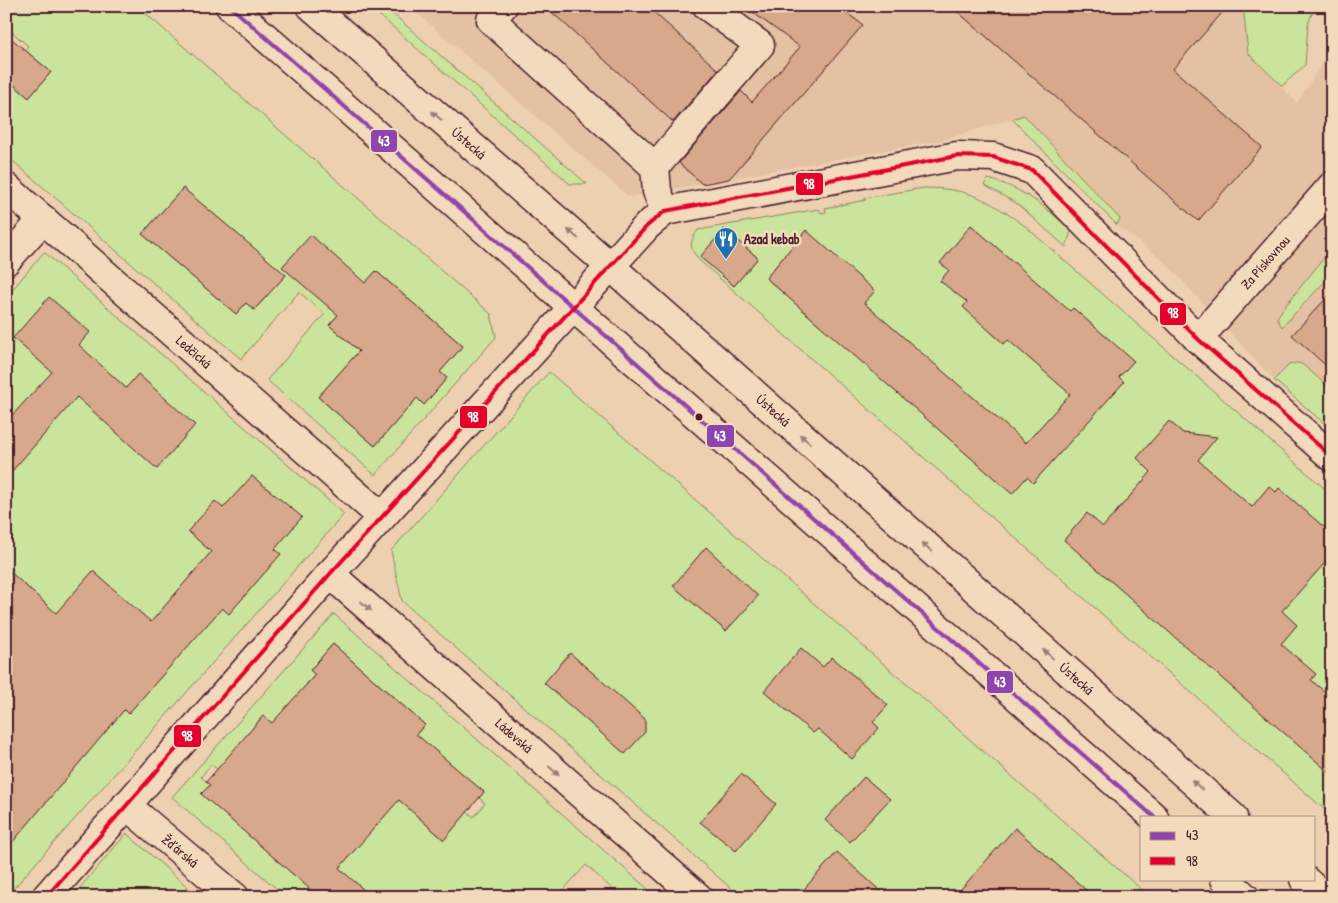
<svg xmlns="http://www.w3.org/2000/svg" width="1338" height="903" font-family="'Patrick Hand',sans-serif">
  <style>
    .built { fill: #e3c1a2 }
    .green { fill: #cbe49b; stroke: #8a8263; fill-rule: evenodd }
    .building { fill: #d7a889; stroke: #4a1f2b }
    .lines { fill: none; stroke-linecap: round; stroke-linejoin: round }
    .minor-casing { stroke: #4a1f2b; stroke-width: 31 }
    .major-casing { stroke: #4a1f2b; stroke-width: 31 }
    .minor { stroke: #f2daba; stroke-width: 28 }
    .major { stroke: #f2daba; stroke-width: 28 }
    .bus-1-casing { stroke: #f2daba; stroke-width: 8 }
    .bus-2-casing { stroke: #f2daba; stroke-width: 8 }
    .bus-1 { stroke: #8e44ad; stroke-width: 4 }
    .bus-2 { stroke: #e4002b; stroke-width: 4 }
    .oneway { fill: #9e7c72 }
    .bus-dot { fill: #4a1f2b; stroke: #f2daba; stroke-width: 2 }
    .labels { text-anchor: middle; stroke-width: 5; stroke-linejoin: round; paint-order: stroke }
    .street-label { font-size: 14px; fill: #4a1f2b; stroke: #f2daba }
    .poi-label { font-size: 14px; font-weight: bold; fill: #4a1f2b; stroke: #f2daba; text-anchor: start }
    .line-badge { stroke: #f2daba; stroke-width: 2 }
    .badge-label { font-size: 14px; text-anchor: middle; font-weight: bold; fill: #fff }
  </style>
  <rect width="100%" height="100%" fill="#edd0b0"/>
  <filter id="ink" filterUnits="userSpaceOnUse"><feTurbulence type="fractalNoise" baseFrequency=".02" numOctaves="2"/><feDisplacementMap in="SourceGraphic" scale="10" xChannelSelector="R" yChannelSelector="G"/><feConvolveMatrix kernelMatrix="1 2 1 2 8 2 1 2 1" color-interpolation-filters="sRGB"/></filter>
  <g filter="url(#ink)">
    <path class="built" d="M409,6H1243L1248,53L1297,103L1332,48V430L1274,380L1163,260L1117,225L1120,219L1024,115L942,140L629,197Z"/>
    <path class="green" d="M6,6H137L491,314L496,337L375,475L267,380L325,314L299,292L241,359L6,155V96L15,86L29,98L51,72L25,50L28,46L12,32L10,35L6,32ZM183,188L233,231L268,295L254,310L246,303L236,314L142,234ZM376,271L463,346L440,372L447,378L424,404L417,398L375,446L318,397L359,351L329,325Z
      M369,6H384L587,184H570Z
      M1243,6H1315L1308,24L1305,65L1282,86L1248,53Z
      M1024,115L1120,219L1117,225L1012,119Z
      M988,179C1023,188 1045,206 1071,231L1066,247L1016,203L984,185Z
      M923,188C971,188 988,200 1025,226L1332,495V816L700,261C690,249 688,243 698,230L819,209L821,213L826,212L825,208L866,200L864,198ZM724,229L758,258L734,286L701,257ZM806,230L811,317L766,278Z
      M1332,248V274L1282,327L1277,318L1282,310Z
      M44,252L344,514L6,897V297Z
      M1296,363L1302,364L1332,390V430L1274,380L1289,365Z
      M549,372L1150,897H741L402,601L391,551Z
      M334,614L657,897H621L586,865L557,897H372L354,881L341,897H286L172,797ZM333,644L425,725L393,760L306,684L315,675L310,670ZM263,716L301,748L246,736ZM211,764L221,773L294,875L202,794L210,785L201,777ZM457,770L484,792L479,798L485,803L474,817L467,812L444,840L418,817Z
      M127,833V834L199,897H72Z"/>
    <path class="building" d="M545,6H647L718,70L673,122Z
      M744,6H837L863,25L729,179L702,184L679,163L741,91L752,102L800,47Z
      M951,6H1228L1173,69L1262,147L1198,221Z
      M6,34L51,72L29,98L6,78Z
      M183,188L286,275L254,310L246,303L236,314L142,234Z
      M971,225L1070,311L1073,308L1134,361L1119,377L1124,382L1033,483L1027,477L1012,494L766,278L806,230L875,291L864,303L1026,443L1070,394L1008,340L1004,344L963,307L967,302L940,281L949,270L940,263Z
      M724,229L758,258L734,286L700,257Z
      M311,235L365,283L376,271L463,346L440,372L447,378L424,405L417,398L375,446L318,397L359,351L329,325L338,315L282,267Z
      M1332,292V371L1292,335Z
      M49,297L90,332L79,345L126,388L138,374L195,425L157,469L77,397L6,478V422L52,372L13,338Z
      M1169,421L1183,433L1217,437L1198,460L1252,507L1269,486L1276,492L1279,488L1332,534V555L1282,611L1297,625L1281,644L1316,674L1311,680L1332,698V775L1064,540L1087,513L1103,527L1151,472L1137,458Z
      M252,476L302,517L275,549L281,554L229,614L222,608L128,714L124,710L6,850V568L56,613L93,571L151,622L211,552L188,531L215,501L223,508Z
      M706,547L758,596L726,631L673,586Z
      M333,644L425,725L416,734L484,792L444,840L399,800L339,868L372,897H319L201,794L210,785L206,782L263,716L272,723L315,675L310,670Z
      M801,648L823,667L832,657L888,705L873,722L879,728L852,759L818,729L813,733L764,691Z
      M570,653L645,719V732L625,754L544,683Z
      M741,774L776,804L736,851L700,822Z
      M864,777L890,799L850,842L825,820Z
      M1015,828L1094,897H954Z
      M837,852L887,897H797Z"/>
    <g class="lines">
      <g class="minor-casing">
        <g id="minor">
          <path d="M503,6L491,20L655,167L657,191L665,211"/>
          <path d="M655,167L760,45L707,6"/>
          <path id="s1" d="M6,187L382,517"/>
          <path d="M6,261L43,219"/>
          <path id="s2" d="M1198,339L1332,186"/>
          <path id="s3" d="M330,574L698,897"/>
          <path id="s4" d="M126,805L235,897"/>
          <path d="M46,897L330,574L647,226L665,211L957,156L993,157L1032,170L1198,339L1332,457"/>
        </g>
      </g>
      <g class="major-casing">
        <g id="major">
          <path d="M230,6L1154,817"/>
          <path id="s5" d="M311,6L610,266L1233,817"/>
          <path d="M1225,879L1245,897"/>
          <path d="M1304,879L1324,897"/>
        </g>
      </g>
      <use href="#minor" class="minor"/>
      <use href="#major" class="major"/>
      <g class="bus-1-casing">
        <path id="bus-1" d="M230,6L1154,817"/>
      </g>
      <g class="bus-2-casing">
        <path id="bus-2" d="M46,897L330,574L647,226L665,211L957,156L993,157L1032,170L1198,339L1332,457"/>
      </g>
      <use href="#bus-1" class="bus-1"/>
      <use href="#bus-2" class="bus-2"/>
    </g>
    <defs><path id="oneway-solid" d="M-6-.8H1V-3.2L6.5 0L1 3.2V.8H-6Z" transform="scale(1.25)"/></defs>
    <g class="oneway">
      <use href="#oneway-solid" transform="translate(437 116) rotate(-139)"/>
      <use href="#oneway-solid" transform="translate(573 234) rotate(-139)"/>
      <use href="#oneway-solid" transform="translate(805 439) rotate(-139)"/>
      <use href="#oneway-solid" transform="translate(927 547) rotate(-139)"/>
      <use href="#oneway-solid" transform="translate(366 606) rotate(41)"/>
      <use href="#oneway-solid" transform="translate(1048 654) rotate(-139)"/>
      <use href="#oneway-solid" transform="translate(554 771) rotate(41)"/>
      <use href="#oneway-solid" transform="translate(1197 785) rotate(-139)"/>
    </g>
  </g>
  <defs>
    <g id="restaurant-pin" transform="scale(1.25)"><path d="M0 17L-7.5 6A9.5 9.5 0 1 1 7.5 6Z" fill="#1f6fb2" stroke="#f2daba"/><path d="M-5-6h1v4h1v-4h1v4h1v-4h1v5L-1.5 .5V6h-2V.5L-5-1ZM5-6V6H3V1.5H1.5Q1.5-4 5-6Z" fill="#fff"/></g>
  </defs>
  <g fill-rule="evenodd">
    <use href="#restaurant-pin" x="726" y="239"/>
  </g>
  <circle class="bus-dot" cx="699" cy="417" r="4.5"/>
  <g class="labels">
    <g class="street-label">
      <text dy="5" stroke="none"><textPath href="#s5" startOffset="209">Ústecká</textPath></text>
      <text dy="5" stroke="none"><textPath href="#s2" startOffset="102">Za Pískovnou</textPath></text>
      <text dy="5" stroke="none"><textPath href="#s1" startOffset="250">Ledčická</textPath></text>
      <text dy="5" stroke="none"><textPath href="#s5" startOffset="614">Ústecká</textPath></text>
      <text dy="5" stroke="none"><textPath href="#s5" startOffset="1019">Ústecká</textPath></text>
      <text dy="5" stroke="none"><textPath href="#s3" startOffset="245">Ládevská</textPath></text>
      <text dy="5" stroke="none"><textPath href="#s4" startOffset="71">Žďárská</textPath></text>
    </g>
    <g class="poi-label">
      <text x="744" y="244">Azad kebab</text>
    </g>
  </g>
  <g class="line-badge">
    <rect x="370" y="129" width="28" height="24" rx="5" fill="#8e44ad"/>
    <rect x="795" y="172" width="29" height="24" rx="5" fill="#e4002b"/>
    <rect x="1159" y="302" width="28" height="24" rx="5" fill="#e4002b"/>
    <rect x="459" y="405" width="29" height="24" rx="5" fill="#e4002b"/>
    <rect x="706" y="424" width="29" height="24" rx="5" fill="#8e44ad"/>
    <rect x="986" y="670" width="28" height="24" rx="5" fill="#8e44ad"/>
    <rect x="173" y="724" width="29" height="24" rx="5" fill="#e4002b"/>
  </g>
  <g class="badge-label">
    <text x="384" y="146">43</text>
    <text x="809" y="189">98</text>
    <text x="1173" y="318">98</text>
    <text x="473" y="422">98</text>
    <text x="720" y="441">43</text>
    <text x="1000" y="687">43</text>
    <text x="187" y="741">98</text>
  </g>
  <rect width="1338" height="903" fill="none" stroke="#f2daba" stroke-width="25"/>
  <rect x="12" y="12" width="1313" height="878" fill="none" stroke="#4a1f2b" stroke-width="2" filter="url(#ink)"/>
  <rect x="1140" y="816" width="175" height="65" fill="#f2daba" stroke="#af8f81"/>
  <rect x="1150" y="832" width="25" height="8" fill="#8e44ad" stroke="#af8f81"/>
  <text x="1186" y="840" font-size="15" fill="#4a1f2b">43</text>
  <rect x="1150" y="857" width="25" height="8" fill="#e4002b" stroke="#af8f81"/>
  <text x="1186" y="866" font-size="15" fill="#4a1f2b">98</text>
</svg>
